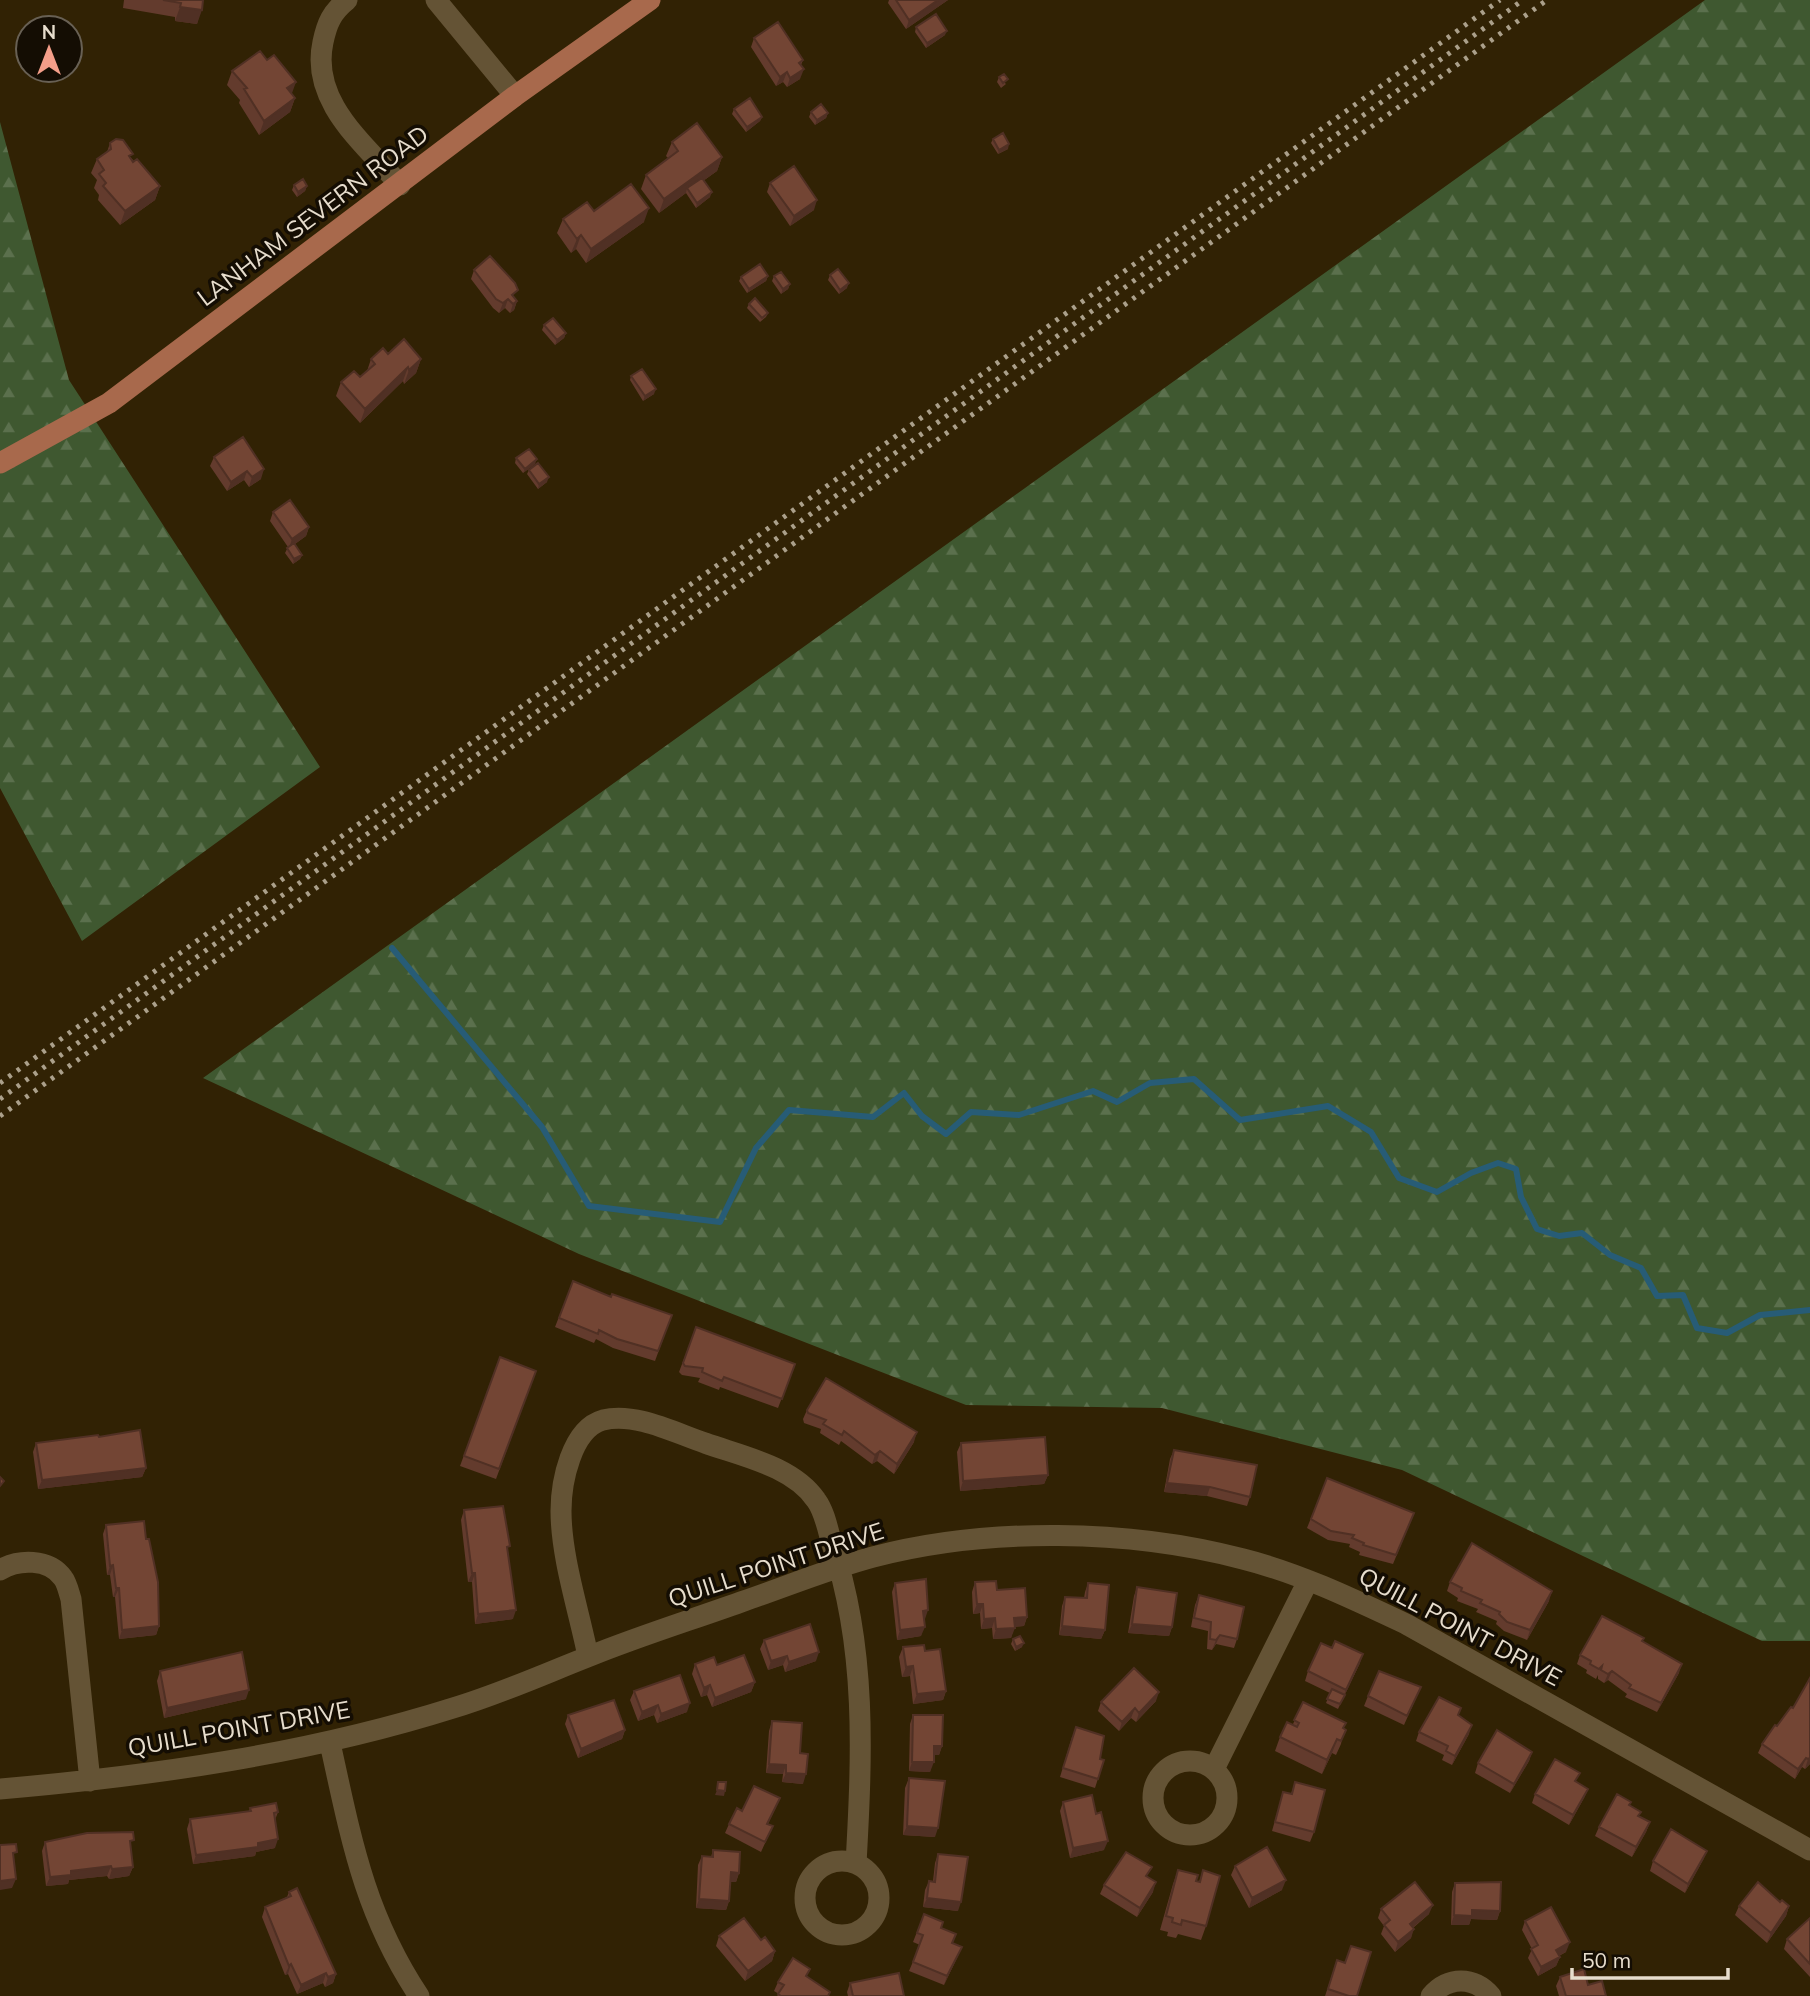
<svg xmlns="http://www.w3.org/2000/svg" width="1810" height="1996" font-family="Mulish,sans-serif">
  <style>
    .forest { fill: url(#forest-firs) }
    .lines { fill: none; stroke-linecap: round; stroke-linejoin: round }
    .stream { stroke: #275c76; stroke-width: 6 }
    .minor { stroke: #645335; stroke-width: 21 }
    .major { stroke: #a8694c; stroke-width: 21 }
    .rail { stroke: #aba08b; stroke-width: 5; stroke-dasharray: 3.5 7; stroke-linecap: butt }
    .wall { fill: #633b2d }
    .shaded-wall { fill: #503024 }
    .building { fill: #734534; stroke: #503024; stroke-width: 2 }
    .labels { text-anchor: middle; stroke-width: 7; stroke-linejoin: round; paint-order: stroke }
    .street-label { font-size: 24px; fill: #e7ddcd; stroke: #140d03 }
  </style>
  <defs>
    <pattern id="forest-firs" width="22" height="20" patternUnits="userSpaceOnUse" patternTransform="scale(1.75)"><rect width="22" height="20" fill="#3f5830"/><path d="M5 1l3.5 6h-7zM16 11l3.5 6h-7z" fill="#5b704d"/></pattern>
  </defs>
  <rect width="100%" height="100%" fill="#312204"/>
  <path class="forest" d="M1705,0H1810V1641H1762L1402,1470L1162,1408L966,1405L579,1254L203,1078Z
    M0,122L69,380L320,767L82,941L0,788Z"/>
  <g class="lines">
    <path class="stream" d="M392,948L542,1127L589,1206L720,1222L756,1148L789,1110L873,1117L904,1093L922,1116L946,1134L971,1112L1019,1115L1093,1091L1117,1102L1150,1083L1194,1079L1240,1120L1328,1106L1371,1132L1399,1178L1437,1192L1471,1173L1498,1163L1516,1169L1521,1197L1537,1229L1559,1236L1582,1233L1610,1255L1641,1268L1657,1296L1683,1295L1697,1328L1727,1333L1760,1315L1810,1310"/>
    <path class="minor" d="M347,0C332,12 327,23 323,42C310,102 364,143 400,185
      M436,0L515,96
      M0,1570C18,1559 49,1558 63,1578C67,1583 69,1593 71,1599L90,1781
      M588,1656C579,1611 561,1557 561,1511C561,1483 571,1429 603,1420C636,1412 675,1433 705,1443C741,1456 793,1466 816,1500C825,1512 828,1531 832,1544C867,1648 862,1756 856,1864
      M330,1743C351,1838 364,1913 419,1996
      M1153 1798a37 37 0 1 1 74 0a37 37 0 1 1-74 0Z
      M1214,1769L1308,1581
      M0,1789C152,1776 307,1754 453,1708C500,1694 544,1674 590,1656C639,1636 691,1620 741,1602C785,1587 828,1569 873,1557C987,1527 1129,1529 1243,1559C1299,1573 1353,1599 1406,1624L1810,1850
      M805 1898a37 37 0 1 1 74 0a37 37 0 1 1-74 0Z
      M1431,1996C1448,1976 1474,1976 1491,1996"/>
    <path class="major" d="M0,463L109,403L515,96L650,0"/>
    <path class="rail" d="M0,1083L1500,0
      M0,1099L1523,0
      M0,1116L1547,0"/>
  </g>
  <path class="wall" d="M124,0H203L197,24L175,21V17L123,8Z
    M889,0H948L906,29L888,3Z
    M916,27L945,35L926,48L915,32Z
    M754,38L803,60L801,65L800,79L787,87L783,82L776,86L751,47Z
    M232,71L291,94L295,98L290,112L259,135L239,103L240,100L227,85Z
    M999,77L1006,84L1001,88L997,82Z
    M734,109L762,117L760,121L746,132L732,114Z
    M811,112L828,113L826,118L815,125L809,117Z
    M993,139L1008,149L998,154L991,143Z
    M672,142L722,157L717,171L703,181L710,197L696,208L686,193L659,213L641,189L646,175L668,158L666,156Z
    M110,143L131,158L160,186L155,200L120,225L98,200L99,195L94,188L97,180L91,173L97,159L107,152Z
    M770,183L814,210L790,226L767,192Z
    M294,185L307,186L305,191L297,197L292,190Z
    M594,211L644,222L586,263L576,249L571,253L557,233L563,219Z
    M474,270L517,301L514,310L510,313L505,308L499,313L493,308L471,279Z
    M830,275L847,288L839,294L828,280Z
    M768,276L766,281L747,293L739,281L741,277Z
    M774,276L790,284L788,289L781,294L772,281Z
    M749,304L768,313L766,317L760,322L747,308Z
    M544,325L566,333L564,338L555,345L542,330Z
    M388,354L421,359L416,373L404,384L403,381L360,423L336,396L341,382L360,377L367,371L371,359Z
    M631,376L654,394L643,401L630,380Z
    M243,437L261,479L249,487L244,480L227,491L210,466L214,457Z
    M516,458L535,464L523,473L515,463Z
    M529,470L547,482L538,489L527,474Z
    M273,512L309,527L306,536L295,544L302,555L300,559L293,564L285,553L288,547L270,521Z
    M573,1281L611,1297L672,1315L655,1361L613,1348L596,1339L594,1343L555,1327Z
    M696,1327L795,1364L778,1408L720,1387L719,1390L698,1382L700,1378L682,1375L679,1372Z
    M500,1357L536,1371L496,1479L460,1466Z
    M807,1410L914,1442L894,1474L877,1461L872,1464L841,1441L839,1445L820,1433L821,1429L804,1423L803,1419Z
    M99,1437L146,1468L142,1477L38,1489L33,1452L36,1443Z
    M961,1443L1048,1475L1044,1484L960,1491L957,1452Z
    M1174,1450L1250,1497L1247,1506L1207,1496L1164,1492L1170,1459Z
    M1327,1478L1414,1513L1393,1564L1359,1555L1360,1552L1349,1547L1350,1544L1328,1540L1307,1528Z
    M464,1510L508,1551L513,1619L475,1624L472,1582H468L461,1520Z
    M106,1525L146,1539L159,1626L156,1635L119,1639L115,1597H113L110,1575H107L103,1534Z
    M975,1582L997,1590L1027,1617L1024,1626L1014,1627L1011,1638L993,1639L992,1628L981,1629L980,1613L973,1614L972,1592Z
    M1450,1582L1549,1601L1527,1640L1504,1631L1496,1624L1497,1621L1476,1612L1478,1609L1457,1601L1458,1598L1447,1591Z
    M895,1583L925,1619H924L921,1636L897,1640L892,1592Z
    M1088,1583L1105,1630L1101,1639L1059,1635L1062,1606L1065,1597L1084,1598L1085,1592Z
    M1137,1587L1172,1627L1169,1636L1128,1633L1134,1596Z
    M1199,1595L1237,1639L1234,1648L1216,1644L1212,1650L1207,1649L1208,1631L1191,1627L1195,1605Z
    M1013,1639L1022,1647L1015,1651L1011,1644Z
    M764,1640L816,1661L785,1672L783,1665L768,1670L760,1649Z
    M1643,1641L1679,1673L1657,1712L1625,1697L1627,1694L1608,1680L1604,1683L1598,1679V1675L1596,1679L1586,1673L1587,1670L1577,1664L1580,1655Z
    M903,1647L946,1691L943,1700L913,1704L910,1676L902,1677L899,1657Z
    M1360,1663L1338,1709L1326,1703L1330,1693L1305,1681L1308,1671Z
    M695,1664L717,1665L755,1682L751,1692L712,1707L707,1695L701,1697L692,1674Z
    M160,1671L246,1699L164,1718L157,1681Z
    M1810,1678V1764L1805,1769L1802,1767L1795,1779L1758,1753L1762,1744L1793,1708Z
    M1421,1687L1404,1725L1364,1706L1368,1696Z
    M634,1691L687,1712L657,1723L654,1715L638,1721L630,1700Z
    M1156,1701L1136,1722L1131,1718L1119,1731L1098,1711L1101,1702Z
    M1303,1702L1344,1729L1341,1744L1336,1755L1332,1753L1322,1774L1275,1751L1280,1737L1293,1724Z
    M568,1715L625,1730L622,1739L578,1758L565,1724Z
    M913,1715L942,1746L939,1755H934L930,1772L909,1771L910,1724Z
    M1459,1716L1469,1734L1452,1765L1442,1760L1444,1755L1416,1741L1419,1732Z
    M772,1721L803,1784L782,1782L783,1774L766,1773L769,1731Z
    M1072,1737L1100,1759L1104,1760L1095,1788L1060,1777Z
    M1532,1752L1529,1761L1510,1793L1475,1773L1478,1763Z
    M909,1778L935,1837L903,1835L905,1788Z
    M1295,1782L1314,1832L1310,1842L1272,1831L1283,1792L1291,1794Z
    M1576,1782L1588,1789L1584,1798L1569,1825L1532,1803L1535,1794Z
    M1063,1802L1096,1814L1104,1850L1070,1858L1060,1811Z
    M1630,1805L1639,1816L1650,1822L1646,1832L1632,1857L1595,1836L1599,1827Z
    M776,1807L768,1824L773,1826L761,1852L725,1833L729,1824L742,1811Z
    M250,1808L278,1812L275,1820V1848L256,1852L255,1856L193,1864L187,1829L190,1819L249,1811Z
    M45,1842L131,1849L133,1867L129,1876L109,1879L107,1876L69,1880L68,1884L46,1886L42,1851Z
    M713,1850L739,1873L736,1882H731L729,1901L726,1910L696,1908L698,1865L702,1856L711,1857Z
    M1707,1851L1703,1860L1685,1893L1650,1871L1653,1861Z
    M938,1854L958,1911L923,1907L925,1890L929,1881H933L935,1863Z
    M1235,1866L1282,1890L1249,1908L1231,1875Z
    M1178,1870L1199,1882L1203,1870L1206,1926L1201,1940L1178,1934L1176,1938L1167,1936L1168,1932L1160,1930L1173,1884Z
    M1148,1877L1153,1892L1137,1917L1100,1894L1104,1885Z
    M1455,1883L1500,1911L1497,1920L1471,1919L1469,1925H1451L1452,1892Z
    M289,1892L336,1974L333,1983L325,1987L323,1983L297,1994L288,1974L285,1975L262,1917L265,1907L287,1897Z
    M1780,1902L1789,1906L1786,1916L1767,1943L1735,1915L1739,1906Z
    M1381,1909L1429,1914L1413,1928L1411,1938L1395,1952L1381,1934L1384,1926L1378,1918Z
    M924,1914L941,1928L952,1943L962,1947L944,1985L909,1971L920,1945L913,1942Z
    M1810,1918V1977L1784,1949L1787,1939Z
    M1525,1921L1566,1952L1559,1956L1560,1957L1556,1966L1538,1976L1528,1958L1532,1949L1522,1930Z
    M719,1936L761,1940L775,1951L772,1961L745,1981L716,1946Z
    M1337,1960L1357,1996H1325Z
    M807,1977L829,1996H777L779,1994L774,1991L778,1982Z
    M1560,1977L1588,1985L1606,1996H1559L1556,1986Z
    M850,1983L904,1996H848L847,1992Z"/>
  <path class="shaded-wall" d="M938,0H948L906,29L909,20Z
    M180,7L202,10L197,24L175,21Z
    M947,31L945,35L926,48L927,43Z
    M804,69L800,79L787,87L790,78Z
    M787,72L783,82L776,86L780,77Z
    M296,82L291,96L287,88Z
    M295,98L290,112L259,135L264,121Z
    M828,113L826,118L815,125L817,120Z
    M762,117L760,121L746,132L747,127Z
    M1009,144L1008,149L998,154L999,150Z
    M722,157L717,171L689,191L687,188L686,193L659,213L664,199Z
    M160,186L155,200L120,225L125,211Z
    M307,186L305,191L297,197L298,192Z
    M712,192L710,197L696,208L697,203Z
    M817,200L814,210L790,226L794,216Z
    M649,208L644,222L586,263L591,249Z
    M581,235L576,249L571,253L577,239Z
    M768,276L766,281L747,293L749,289Z
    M849,283L847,288L839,294L840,290Z
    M790,284L788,289L781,294L783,289Z
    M508,299L505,308L499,313L503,303Z
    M517,301L514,310L510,313L513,304Z
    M566,333L564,338L555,345L557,340Z
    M421,359L416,373L404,384L409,370Z
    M408,367L403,381L360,423L365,409Z
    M656,389L654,394L643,401L645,396Z
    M537,459L535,464L523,473L525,469Z
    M264,469L261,479L249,487L252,477Z
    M247,471L244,480L227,491L231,482Z
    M549,477L547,482L538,489L539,484Z
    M309,527L306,536L289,548L292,539Z
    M302,555L300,559L293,564L294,559Z
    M917,1432L914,1442L894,1474L897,1464Z
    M880,1451L877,1461L872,1464L875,1455Z
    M146,1468L142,1477L38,1489L42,1480Z
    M1048,1475L1044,1484L960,1491L963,1481Z
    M1167,1483L1210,1487L1207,1496L1164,1492Z
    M113,1565L110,1575H107L110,1566Z
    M472,1573H475L472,1582H468Z
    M116,1588H119L115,1597H113Z
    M1552,1591L1549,1601L1527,1640L1530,1630Z
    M977,1604H983L980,1613L973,1614Z
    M516,1610L513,1619L475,1624L478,1614Z
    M928,1610L925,1619L919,1620L923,1611Z
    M1027,1617L1024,1626L1010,1627L1014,1618Z
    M995,1618L992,1628L981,1629L984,1619Z
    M1132,1624L1172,1627L1169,1636L1128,1633Z
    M159,1626L156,1635L119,1639L122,1630Z
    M1062,1626L1105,1630L1101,1639L1059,1635Z
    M925,1627L921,1636L897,1640L900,1630Z
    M1015,1628L1011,1638L993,1639L996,1629Z
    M1220,1635L1216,1644L1212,1650L1216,1640Z
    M1024,1643L1022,1647L1015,1651L1016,1647Z
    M819,1652L816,1661L785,1672L789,1662Z
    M1363,1654L1360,1663L1338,1709L1346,1690Z
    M787,1656L783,1665L768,1670L771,1661Z
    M1682,1664L1679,1673L1657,1712L1661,1703Z
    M913,1666L910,1676L902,1677L906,1667Z
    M1612,1671L1608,1680L1604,1683L1608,1674Z
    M755,1682L751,1692L712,1707L715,1698Z
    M710,1685L707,1695L701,1697L704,1688Z
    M249,1690L246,1699L164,1718L167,1708Z
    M946,1691L943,1700L913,1704L917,1694Z
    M1159,1692L1156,1701L1136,1722L1139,1713Z
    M690,1703L687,1712L657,1723L661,1714Z
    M658,1705L654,1715L638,1721L642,1712Z
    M1135,1708L1131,1718L1119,1731L1122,1722Z
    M1472,1725L1469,1734L1452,1765L1455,1756Z
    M625,1730L622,1739L578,1758L581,1749Z
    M1337,1739L1332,1753L1322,1774L1327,1760Z
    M934,1746H942L939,1755H930Z
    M1532,1752L1529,1761L1510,1793L1514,1784Z
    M1806,1758L1802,1767L1795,1779L1798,1769Z
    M1810,1758V1764L1805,1769L1808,1759Z
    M912,1762H934L930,1772L909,1771Z
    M769,1764L786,1765L783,1774L766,1773Z
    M786,1773L806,1774L803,1784L782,1782Z
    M1588,1789L1584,1798L1569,1825L1573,1815Z
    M717,1790L725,1791L724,1796L715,1795Z
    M1650,1822L1646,1832L1632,1857L1636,1847Z
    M907,1826L938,1828L935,1837L903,1835Z
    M278,1839L275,1848L256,1852L255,1856L193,1864L196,1855Z
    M1108,1841L1104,1850L1070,1858L1073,1848Z
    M1707,1851L1703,1860L1685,1893L1688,1884Z
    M111,1866L107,1876L69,1880L68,1884L46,1886L50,1877L71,1871Z
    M133,1867L129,1876L109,1879L112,1869Z
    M731,1872L739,1873L736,1882H728Z
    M16,1879L12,1888L0,1890V1881Z
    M1286,1880L1282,1890L1249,1908L1252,1898Z
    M1156,1882L1153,1892L1137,1917L1140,1908Z
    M927,1898L961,1902L958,1911L923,1907Z
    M699,1899L729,1901L726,1910L696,1908Z
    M1433,1905L1429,1914L1406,1933L1410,1924Z
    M1789,1906L1786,1916L1767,1943L1771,1933Z
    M1472,1910L1500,1911L1497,1920L1471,1919L1469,1925H1451L1454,1915Z
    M1414,1929L1411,1938L1395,1952L1398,1942Z
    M1570,1942L1566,1952L1552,1959L1556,1950Z
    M962,1947L958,1956L944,1985L947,1976Z
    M775,1951L772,1961L745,1981L748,1971Z
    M1560,1957L1556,1966L1538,1976L1541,1967Z
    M291,1964L288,1974L285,1975L289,1966Z
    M326,1973L323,1983L297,1994L301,1985Z
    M336,1974L333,1983L325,1987L328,1977Z"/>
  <path class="building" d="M163,0H203L202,10L180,7L181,3Z
    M896,0H938L909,20Z
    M936,14L947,31L927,43L916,27Z
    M778,22L803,60L799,63L804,69L790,78L787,72L780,77L754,38Z
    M260,51L267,60L274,55L296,82L287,88L295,98L264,121L244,89L247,88L232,71Z
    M1004,74L1008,79L1003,83L999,77Z
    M750,98L762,117L747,127L734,109Z
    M821,104L828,113L817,120L811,112Z
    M697,123L722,157L664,199L646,175L678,151L672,142Z
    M1003,133L1009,144L999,150L993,139Z
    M116,139L123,140L133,154L129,156L133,162L137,159L160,186L125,211L103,186L106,183L99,174L104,170L97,159L111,149L110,143Z
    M794,166L817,200L794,216L770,183Z
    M702,178L712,192L697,203L687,188Z
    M303,179L307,186L298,192L294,185Z
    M631,184L649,208L591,249L581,235L577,239L563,219L587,202L594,211Z
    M490,256L515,283L518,290L512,295L517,301L513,304L508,299L503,303L496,299L474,270Z
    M760,264L768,276L749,289L741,277Z
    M838,269L849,283L840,290L830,275Z
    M781,272L790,284L783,289L774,276Z
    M755,298L768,313L762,318L749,304Z
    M553,318L566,333L557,340L544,325Z
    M404,339L421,359L409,370L408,367L365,409L341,382L354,371L360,377L375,364L371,359L383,348L388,354Z
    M642,369L656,389L645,396L631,376Z
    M243,437L264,469L252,477L247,471L231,482L214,457Z
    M529,449L537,459L525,469L516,458Z
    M538,463L549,477L539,484L529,470Z
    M290,500L309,527L292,539L273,512Z
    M294,543L302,555L294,559L287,548Z
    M573,1281L611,1297L612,1294L672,1315L658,1351L617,1339L599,1330L598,1334L559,1318Z
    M696,1327L795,1364L782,1399L724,1377L722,1381L702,1372L703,1368L685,1366L683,1363Z
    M500,1357L536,1371L499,1469L464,1456Z
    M826,1378L917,1432L897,1464L880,1451L875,1455L844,1431L842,1435L823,1424L826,1420L808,1413L807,1410Z
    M140,1430L146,1468L42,1480L36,1443L98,1435L99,1437Z
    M1045,1437L1048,1475L963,1481L961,1443Z
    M1174,1450L1257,1465L1250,1497L1210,1487L1167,1483Z
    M0,1477L4,1481L0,1486Z
    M1327,1478L1414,1513L1396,1555L1363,1545L1364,1543L1352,1538L1354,1535L1331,1531L1311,1519Z
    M503,1506L510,1546L507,1547L516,1610L478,1614L475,1573H472L464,1510Z
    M144,1521L146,1539H149L158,1582L159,1626L122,1630L119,1588H116L113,1565L110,1566L106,1525Z
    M1472,1543L1552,1591L1530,1630L1507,1622L1499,1614L1500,1612L1480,1603L1482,1600L1461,1591L1462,1588L1450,1582Z
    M926,1579L928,1610L923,1611L925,1627L900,1630L895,1583Z
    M996,1581L997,1590L1025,1588L1027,1617L1014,1618L1015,1628L996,1629L995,1618L984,1619L983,1604H977L975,1582Z
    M1088,1583L1109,1585L1105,1630L1062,1626L1065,1597L1087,1598Z
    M1137,1587L1177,1593L1172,1627L1132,1624Z
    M1199,1595L1244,1607L1237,1639L1220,1635L1216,1640L1210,1639L1211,1622L1194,1618Z
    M1602,1616L1644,1638L1642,1641L1682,1664L1661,1703L1629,1688L1631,1685L1612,1671L1608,1674L1601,1670L1602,1666L1599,1669L1590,1664L1591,1661L1580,1655Z
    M810,1624L819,1652L789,1662L787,1656L771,1661L764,1640Z
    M1020,1636L1024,1643L1016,1647L1013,1639Z
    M1335,1641L1363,1654L1346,1690L1308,1671L1321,1643L1332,1648Z
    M924,1645L925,1651L940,1649L946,1691L917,1694L913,1666L906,1667L903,1647Z
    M242,1652L249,1690L167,1708L160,1671Z
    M744,1655L755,1682L715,1698L710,1685L704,1688L695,1664L714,1657L717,1665Z
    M1134,1668L1159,1692L1139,1713L1135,1708L1122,1722L1101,1702Z
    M1379,1671L1421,1687L1407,1716L1368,1696Z
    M680,1675L690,1703L661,1714L658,1705L642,1712L634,1691Z
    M1810,1678V1758L1808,1759L1806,1758L1798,1769L1762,1744L1775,1725L1777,1726L1791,1707L1793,1708Z
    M1332,1689L1345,1695L1340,1704L1327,1699Z
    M1439,1697L1461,1708L1458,1715L1472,1725L1455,1756L1446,1751L1448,1746L1419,1732Z
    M614,1700L625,1730L581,1749L568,1715Z
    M1303,1702L1346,1723L1343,1728L1346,1730L1341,1741L1337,1739L1327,1760L1280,1737L1287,1722L1297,1727L1299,1723L1294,1720Z
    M913,1715H943L942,1746H934V1762H912Z
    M772,1721L802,1723L800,1753L808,1754L806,1774L786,1773V1765L769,1764Z
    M1076,1727L1104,1736L1100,1759L1104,1760L1098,1779L1063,1768Z
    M1497,1730L1532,1752L1514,1784L1478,1763Z
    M1555,1759L1580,1773L1575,1781L1588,1789L1573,1815L1535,1794Z
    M909,1778L945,1781L938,1828L907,1826Z
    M718,1782H726L725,1791L717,1790Z
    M1295,1782L1325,1790L1314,1832L1275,1822L1283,1792L1292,1794Z
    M754,1786L780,1798L767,1824L773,1826L765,1842L729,1824L737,1808L742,1811Z
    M1617,1794L1631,1802L1629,1805L1641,1812L1638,1816L1650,1822L1636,1847L1599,1827Z
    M1092,1795L1096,1814L1101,1812L1108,1841L1073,1848L1063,1802Z
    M276,1803L278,1812L274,1813L278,1839L258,1843V1847L196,1855L190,1819L251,1811L250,1808Z
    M1671,1829L1707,1851L1688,1884L1653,1861Z
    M133,1832L134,1840L130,1841L133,1867L112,1869L111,1866L71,1871V1875L50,1877L45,1842L87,1833Z
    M16,1844L17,1852L13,1853L16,1879L0,1881V1845Z
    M1267,1847L1286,1880L1252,1898L1235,1866Z
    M713,1850L740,1852L739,1873L731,1872L729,1901L699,1899L702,1856L713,1857Z
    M1126,1852L1152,1867L1146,1876L1156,1882L1140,1908L1104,1885Z
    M938,1854L968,1857L961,1902L927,1898L929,1881L935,1882Z
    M1178,1870L1198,1875L1196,1881L1200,1882L1203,1870L1220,1876L1206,1926L1182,1920L1181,1925L1172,1922L1173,1918L1166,1916Z
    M1415,1882L1433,1905L1410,1924L1414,1929L1398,1942L1384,1925L1390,1920L1381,1909Z
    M1501,1882L1500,1911L1472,1910V1916L1454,1915L1455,1883Z
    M1758,1882L1780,1902L1782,1900L1789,1906L1771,1933L1739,1906Z
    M297,1888L336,1974L328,1977L326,1973L301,1985L291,1964L289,1966L265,1907L291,1896L289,1892Z
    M1551,1907L1570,1942L1556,1950L1560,1957L1541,1967L1531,1949L1538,1945L1525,1921Z
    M924,1914L943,1922L941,1928L956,1934L952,1943L962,1947L947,1976L913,1962L923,1935L917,1933Z
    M744,1918L761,1940L765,1937L775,1951L748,1971L719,1936Z
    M1810,1918V1964L1787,1939Z
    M1351,1946L1371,1952L1357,1996H1349L1328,1989L1337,1960L1345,1963Z
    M793,1958L810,1969L806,1976L830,1992L828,1996H781L778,1994L784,1985L778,1982Z
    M1584,1969L1588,1985L1602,1981L1606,1996H1566L1560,1977Z
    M899,1973L904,1996H853L850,1983Z"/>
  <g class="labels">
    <g class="street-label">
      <text transform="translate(313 216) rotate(-37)" y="8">LANHAM SEVERN ROAD</text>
      <text transform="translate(776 1565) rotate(-18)" y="8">QUILL POINT DRIVE</text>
      <text transform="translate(1460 1627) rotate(28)" y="8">QUILL POINT DRIVE</text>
      <text transform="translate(239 1729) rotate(-10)" y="8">QUILL POINT DRIVE</text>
    </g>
  </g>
  <g transform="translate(49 49)"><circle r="33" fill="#140d03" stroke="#686054" stroke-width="2"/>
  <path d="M0-5L12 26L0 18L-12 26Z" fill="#f49e89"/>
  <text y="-10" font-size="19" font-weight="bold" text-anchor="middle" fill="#e7ddcd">N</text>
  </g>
  <path d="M1572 1968v10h156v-10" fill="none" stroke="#e7ddcd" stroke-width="3.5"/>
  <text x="1582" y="1968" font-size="21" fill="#e7ddcd" stroke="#140d03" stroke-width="5" paint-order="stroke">50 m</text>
</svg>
